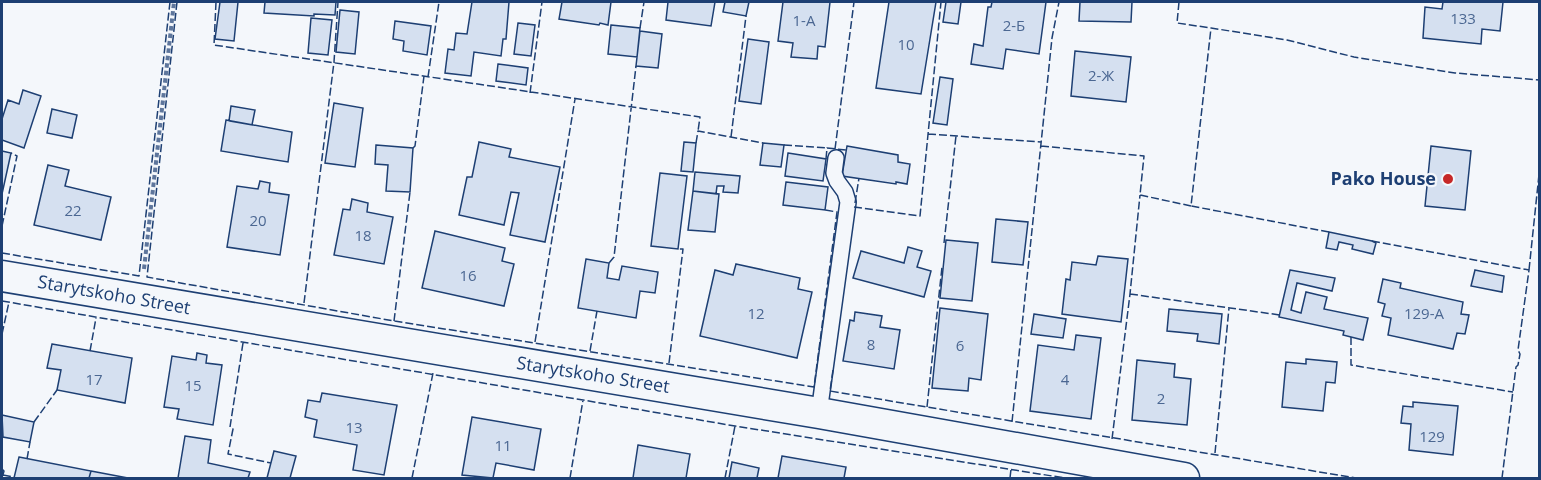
<svg xmlns="http://www.w3.org/2000/svg" width="1541" height="480" font-family="'Open Sans',sans-serif">
  <style>
    .building { fill: #d5e0f0; stroke: #1d3f73; stroke-width: 1.5 }
    .lines { fill: none; stroke-linecap: round; stroke-linejoin: round }
    .lane-casing { stroke: #1d3f73; stroke-width: 18 }
    .street-casing { stroke: #1d3f73; stroke-width: 33 }
    .path { stroke: #5e769c; stroke-width: 4; stroke-dasharray: 4.5 3; stroke-linecap: butt }
    .lane { stroke: #f4f7fb; stroke-width: 15 }
    .street { stroke: #f4f7fb; stroke-width: 30 }
    .fence { stroke: #1d3f73; stroke-width: 1.5; stroke-dasharray: 8 3; stroke-linecap: butt }
    .poi-dot { fill: #c62828; stroke: #f4f7fb; stroke-width: 2 }
    .labels { text-anchor: middle; stroke-width: 4.5; stroke-linejoin: round; paint-order: stroke }
    .number-label { font-size: 15px; fill: #4b6792 }
    .poi-label { font-size: 18px; font-weight: bold; fill: #1d3f73; stroke: #f4f7fb; text-anchor: end }
    .street-label { font-size: 18px; fill: #1d3f73; stroke: #f4f7fb }
  </style>
  <rect width="100%" height="100%" fill="#f4f7fb"/>
  <path class="building" d="M220,2H238L234,41L215,39Z
    M265,2H336L335,15L314,14V16L264,13Z
    M472,2H509L506,39H503L501,56L474,52L471,76L445,73L448,49L454,50L456,33L467,34Z
    M562,2H611L608,25L600,23L599,25L559,19Z
    M668,2H715L711,26L666,20Z
    M725,2H749L746,16L723,12Z
    M783,2H830L825,47L818,46L817,59L791,57L793,43L778,41Z
    M889,2H936L921,94L876,88Z
    M946,2H961L958,24L943,22Z
    M992,2H1046L1039,54L1006,49L1003,69L971,64L974,44L983,46L988,7H991Z
    M1080,2H1132L1131,22L1079,21Z
    M1443,2H1503L1500,31L1482,29L1481,44L1423,38L1425,7L1442,9Z
    M340,10L359,12L355,54L336,52Z
    M311,18L332,20L328,55L308,53Z
    M395,21L431,26L427,55L403,51L404,41L393,39Z
    M518,23L535,25L531,56L514,54Z
    M611,25L640,28L637,57L608,54Z
    M640,31L662,34L658,68L636,66Z
    M748,39L769,42L761,104L739,101Z
    M1075,51L1131,57L1126,102L1071,96Z
    M498,64L528,68L526,85L496,81Z
    M940,77L953,79L947,125L933,123Z
    M23,90L41,96L24,148L2,140V119L8,100L19,104Z
    M334,103L363,108L355,167L325,163Z
    M231,106L255,110L252,125L229,121Z
    M52,109L77,115L72,138L47,133Z
    M226,120L292,132L288,162L221,151Z
    M479,142L511,149L509,157L560,167L545,242L510,235L519,193L511,192L504,225L459,215L467,177H472Z
    M684,142L696,143L693,172L681,171Z
    M763,143L784,145L781,167L760,165Z
    M376,145L413,148L410,192L386,191L388,165L375,164Z
    M847,146L898,155V162L910,164L907,184L896,182V184L842,176Z
    M1431,146L1471,151L1465,210L1425,206Z
    M2,151L11,153L2,194Z
    M788,153L826,159L823,181L785,176Z
    M48,165L69,170L65,186L111,197L101,240L34,225Z
    M695,172L740,176L738,193L723,192L724,186H717L716,194L693,191Z
    M660,173L687,176L678,249L651,246Z
    M260,181L270,183L269,192L289,195L280,255L227,247L237,186L258,189Z
    M786,182L828,187L825,210L783,205Z
    M693,191L719,194L715,232L688,230Z
    M352,199L368,203L367,212L393,217L384,264L334,255L343,209L350,210Z
    M996,219L1028,222L1023,265L992,262Z
    M435,231L505,248L502,261L514,264L504,306L422,288Z
    M1329,232L1372,241L1376,243L1373,254L1352,249L1353,245L1339,242L1337,250L1326,248Z
    M946,240L978,243L972,301L940,298Z
    M908,247L922,251L917,267L931,271L924,297L853,278L861,251L904,263Z
    M1098,256L1128,259L1121,322L1062,314L1066,279L1070,280L1072,262L1096,265Z
    M586,259L609,263L607,278L619,280L622,266L658,272L655,293L640,291L636,318L578,308Z
    M736,264L800,278L798,289L812,292L797,358L700,336L715,270L733,275Z
    M1290,270L1335,278L1332,291L1297,283L1291,310L1301,313L1306,292L1327,297L1324,309L1368,318L1363,340L1343,335L1344,331L1279,317Z
    M1475,270L1504,276L1502,292L1471,286Z
    M1383,279L1401,283L1400,288L1463,302L1461,314L1469,315L1465,334L1457,333L1453,349L1388,335L1391,318L1382,316L1385,304L1378,302Z
    M940,308L988,314L981,380L969,378L968,391L932,388Z
    M1169,309L1222,314L1219,344L1197,341L1198,334L1167,331Z
    M855,312L882,316L880,327L900,330L894,369L843,361L850,320L854,321Z
    M1034,314L1066,319L1063,338L1031,334Z
    M1076,335L1101,338L1091,419L1030,411L1038,345L1074,350Z
    M52,344L132,358L125,403L57,390L61,370L47,368Z
    M197,353L207,355L206,363L222,365L213,425L177,419L179,409L164,407L172,356L196,360Z
    M1306,359L1337,362L1335,383L1326,382L1323,411L1282,407L1286,362L1306,364Z
    M1137,360L1175,364L1174,377L1191,379L1187,425L1132,420Z
    M322,393L397,405L384,475L353,470L357,445L314,437L317,420L305,417L308,400L320,402Z
    M1413,402L1458,406L1453,455L1409,450L1411,424L1401,423L1403,406L1413,407Z
    M2,415L34,422L30,442L3,437Z
    M472,417L541,429L534,470L496,463L493,478L462,475Z
    M185,436L211,440L208,463L250,472L248,478H178Z
    M638,445L690,454L686,478H633Z
    M274,451L296,456L290,478H267Z
    M782,456L846,467L844,478H778Z
    M19,457L91,471L89,478H14Z
    M732,462L759,468L757,478H729Z
    M91,471L128,478H89Z"/>
  <g class="lines">
    <g class="lane-casing">
      <path id="lane" d="M819,413L848,202L845,192L837,181L834,173L836,158"/>
    </g>
    <g class="street-casing">
      <path id="street" d="M2,276L819,413L1184,478"/>
    </g>
    <path class="path" d="M144,269L174,2"/>
    <use href="#lane" class="lane"/>
    <use href="#street" class="street"/>
    <path class="fence" d="M177,2L147,277L394,321L814,387L837,212L825,210
      M216,2L214,45L700,117L698,131
      M1179,2L1177,23L1211,28
      M640,28L644,2
      M428,77L439,2
      M530,93L542,2
      M928,134L1041,142
      M731,137L746,16
      M696,143L698,131L763,143
      M784,145L827,148
      M1041,146L1144,156L1140,195L1191,206
      M413,148L415,146L424,76
      M835,149L854,2
      M826,159L827,148L846,150
      M855,203L859,178
      M854,207L920,216L941,2
      M2,226L17,156L11,153
      M1329,232L1191,206L1211,28L1287,40L1354,57L1455,73L1540,80
      M1372,241L1529,270L1518,350L1520,354L1518,365L1516,367L1502,478
      M944,243L956,136
      M2,253L139,276L170,2
      M609,263L614,257L636,66
      M1529,270L1540,165
      M1130,294L1280,315
      M2,301L735,426L1065,478
      M304,303L334,62L338,2
      M394,321L410,192
      M2,334L9,302
      M1351,337V365L1513,392
      M535,342L575,99
      M243,343L230,427L233,429L228,454L271,463
      M90,351L96,318
      M590,351L597,311
      M669,363L683,249H678
      M833,370L830,391L1356,478
      M927,407L942,267
      M34,422L57,390
      M1012,422L1052,38L1059,2
      M1112,439L1130,294L1140,195
      M1215,453L1229,308
      M27,459L30,442
      M2,469L4,471L2,478
      M3,475L14,477
      M412,478L433,373
      M570,478L583,400
      M725,478L735,426
      M1010,478L1011,469"/>
  </g>
  <circle class="poi-dot" cx="1448" cy="179" r="6"/>
  <g class="labels">
    <g class="number-label">
      <text x="1463" y="24">133</text>
      <text x="804" y="26">1-А</text>
      <text x="1014" y="31">2-Б</text>
      <text x="906" y="50">10</text>
      <text x="1101" y="81">2-Ж</text>
      <text x="73" y="216">22</text>
      <text x="258" y="226">20</text>
      <text x="363" y="241">18</text>
      <text x="468" y="281">16</text>
      <text x="756" y="319">12</text>
      <text x="1424" y="319">129-А</text>
      <text x="871" y="350">8</text>
      <text x="960" y="351">6</text>
      <text x="94" y="385">17</text>
      <text x="1065" y="385">4</text>
      <text x="193" y="391">15</text>
      <text x="1161" y="404">2</text>
      <text x="354" y="433">13</text>
      <text x="1432" y="442">129</text>
      <text x="503" y="451">11</text>
    </g>
    <g class="poi-label">
      <text x="1436" y="185">Pako House</text>
    </g>
    <g class="street-label">
      <text transform="translate(114 295) rotate(10)" y="6">Starytskoho Street</text>
      <text transform="translate(593 375) rotate(9)" y="6">Starytskoho Street</text>
    </g>
  </g>
  <rect width="1541" height="480" fill="none" stroke="#1d3f73" stroke-width="6"/>
</svg>
